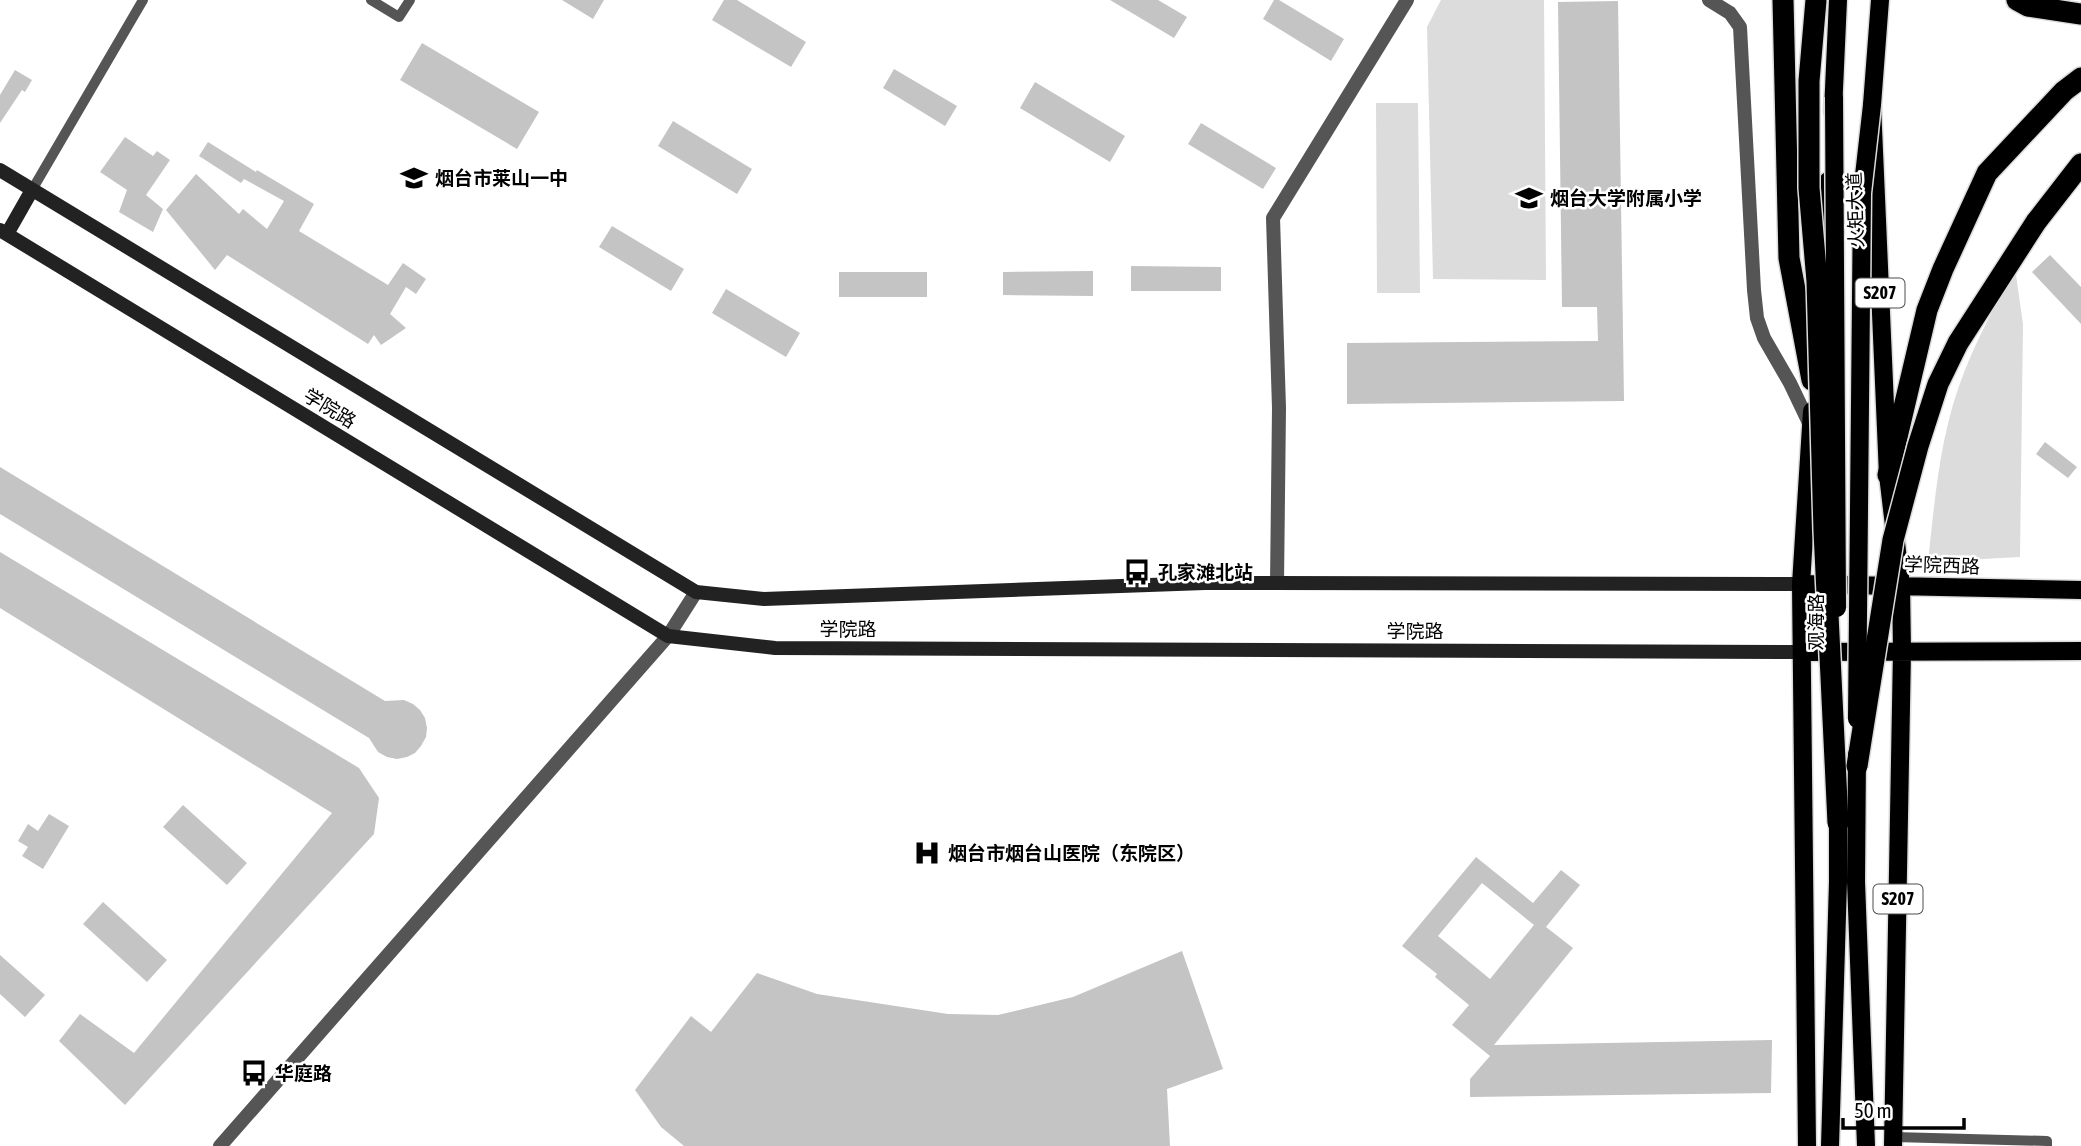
<svg xmlns="http://www.w3.org/2000/svg" width="2081" height="1146" font-family="'Asap Condensed','Noto Sans SC',sans-serif">
  <style>
    .green { fill: #dcdcdc }
    .building { fill: #c4c4c4; fill-rule: evenodd }
    .lines { fill: none; stroke-linecap: round; stroke-linejoin: round }
    .primary-casing { stroke: #dbdbdb; stroke-width: 21 }
    .motorway-casing { stroke: #dbdbdb; stroke-width: 24 }
    .service { stroke: #555; stroke-width: 10 }
    .minor { stroke: #555; stroke-width: 14 }
    .tertiary { stroke: #555; stroke-width: 14 }
    .secondary { stroke: #222; stroke-width: 14 }
    .primary { stroke: #000; stroke-width: 18 }
    .motorway { stroke: #000; stroke-width: 21 }
    .primary-bridge-casing { stroke: #dbdbdb; stroke-width: 21; stroke-linecap: butt }
    .motorway-bridge-casing { stroke: #dbdbdb; stroke-width: 24; stroke-linecap: butt }
    .primary-bridge { stroke: #000; stroke-width: 18 }
    .motorway-bridge { stroke: #000; stroke-width: 21 }
    .labels { text-anchor: middle; stroke-width: 5; stroke-linejoin: round; paint-order: stroke }
    .shield { fill: #fff; stroke: #4c4c4c; stroke-width: 2 }
    .shield-label { font-size: 18px; font-weight: bold; fill: #000 }
    .poi-label { font-size: 19px; font-weight: bold; fill: #000; stroke: #fff; text-anchor: start }
    .street-label { font-size: 19px; fill: #000; stroke: #fff }
  </style>
  <rect width="100%" height="100%" fill="#fff"/>
  <path class="green" d="M1441,0H1544L1546,280L1433,279L1427,27Z
    M1376,103H1418L1420,293H1377Z
    M2015,268L2023,324L2020,557L1928,562C1935,498 1940,431 1965,370C1979,335 1997,302 2015,268Z"/>
  <path class="building" d="M562,0H604L593,19Z
    M724,0H737L806,42L791,67L712,20Z
    M1110,0H1158L1187,17L1174,38Z
    M1274,0H1279L1344,39L1331,61L1263,19Z
    M1618,1L1624,401L1347,404V343L1598,341L1597,307H1562L1558,2Z
    M422,43L539,112L517,149L400,80Z
    M894,69L957,106L945,126L883,88Z
    M15,70L32,80L25,92L22,90L0,123V95Z
    M1035,82L1125,136L1110,162L1020,108Z
    M673,121L752,169L737,194L658,146Z
    M1201,123L1276,168L1263,189L1188,144Z
    M125,137L153,156L157,151L170,160L146,195L163,209L153,232L119,212L127,190L100,172Z
    M208,142L256,172L257,170L314,204L299,231L388,285L403,263L426,279L416,294L406,287L390,314L406,328L381,345L374,335L368,344L227,255L215,270L166,210L196,174L239,214L243,209L267,229L284,201L244,179L241,183L199,156Z
    M612,226L684,269L671,291L599,247Z
    M2050,255L2081,287V324L2032,272Z
    M1131,266L1221,267V291H1131Z
    M1093,271V296L1003,295V272Z
    M839,272H927V297H839Z
    M726,289L800,333L786,357L712,313Z
    M2045,442L2077,467L2068,478L2036,454Z
    M0,467L385,701L404,700L413,704L420,710L425,718L427,728L426,737L421,746L415,753L407,757L397,759L387,757L378,752L369,738L0,514Z
    M0,552L359,768L379,798L374,834L125,1105L59,1041L80,1014L134,1053L332,813L0,608Z
    M183,805L247,863L227,885L163,827Z
    M49,814L69,826L43,869L22,856L28,847L18,841L28,824L38,831Z
    M1476,857L1533,903L1561,870L1580,885L1546,927L1573,948L1494,1045L1772,1040L1771,1093L1470,1097V1079L1490,1056L1452,1025L1469,1005L1435,977L1437,974L1402,946ZM1482,883L1534,925L1490,979L1438,936Z
    M103,902L167,960L147,982L83,924Z
    M1182,951L1223,1069L1167,1089L1170,1146H684L661,1127L635,1090L691,1016L711,1032L757,973L817,994L948,1014L998,1015L1073,997Z
    M0,955L45,995L25,1017L0,994Z"/>
  <g class="lines">
    <g class="primary-casing">
      <path id="primary" d="M1880,0L1872,105L1888,475L1901,585L1902,651L1893,1146
        M1833,111L1838,0
        M1822,258L1828,181
        M1801,584L2081,590
        M1802,652L2081,651
        M1807,1146L1801,584L1812,411"/>
    </g>
    <g class="motorway-casing">
      <path id="motorway" d="M1783,0L1789,258L1812,380
        M2017,0L2028,6L2081,14
        M2036,222L2081,164
        M1888,475L1927,310L1943,269L1987,173L2064,91L2081,78"/>
    </g>
    <path class="service" d="M371,0L399,17L410,0
      M32,190L143,0
      M1894,1137L2047,1141V1146"/>
    <path class="minor" d="M1709,0L1730,13L1740,27L1754,290L1757,318L1764,338L1790,383L1811,427
      M1277,583L1279,408L1273,218L1407,0"/>
    <path class="tertiary" d="M220,1146L668,636L696,592"/>
    <path class="secondary" d="M0,170L696,592L764,599L1205,583L1801,584
      M0,230L668,636L775,648L1802,652
      M7,234L32,190"/>
    <use href="#primary" class="primary"/>
    <use href="#motorway" class="motorway"/>
    <g class="primary-bridge-casing">
      <path id="primary-bridge" d="M1834,97L1837,608
        M1857,719L1862,193L1872,105
        M1857,754L1856,882L1866,1146
        M1830,1146L1838,882V811"/>
    </g>
    <g class="motorway-bridge-casing">
      <path id="motorway-bridge" d="M1816,0L1809,81V188L1817,281L1824,531L1838,823
        M1857,766L1893,540L1918,446L1938,384L1958,343L2036,222"/>
    </g>
    <use href="#primary-bridge" class="primary-bridge"/>
    <use href="#motorway-bridge" class="motorway-bridge"/>
  </g>
  <defs>
    <g id="school-bare" transform="scale(2.1)"><path d="M0-5L7-2L0 1L-7-2ZM-4 1L0 2.5L4 1V4Q0 6-4 4Z" fill="#000" stroke="#fff" stroke-width="2.5" paint-order="stroke"/></g>
    <g id="bus-bare" transform="scale(2.1)"><path d="M-5-6H5V4H4V6H2V4H-2V6H-4V4H-5ZM-3.5-4V0h7V-4ZM-3.5 1.2v1.5H-2V1.2ZM2 1.2v1.5H3.5V1.2Z" fill="#000" stroke="#fff" stroke-width="2.5" paint-order="stroke"/></g>
    <g id="hospital-bare" transform="scale(2.1)"><path d="M-5-5h3v3.5h4V-5h3V5h-3V1.5h-4V5h-3Z" fill="#000" stroke="#fff" stroke-width="2.5" paint-order="stroke"/></g>
  </defs>
  <g fill-rule="evenodd">
    <use href="#school-bare" x="414" y="178"/>
    <use href="#school-bare" x="1529" y="198"/>
    <use href="#bus-bare" x="1137" y="572"/>
    <use href="#hospital-bare" x="927" y="853"/>
    <use href="#bus-bare" x="254" y="1073"/>
  </g>
  <g class="labels">
    <g class="shield">
      <rect x="1855.5" y="278.5" width="49" height="29" rx="5"/>
      <rect x="1873.5" y="884.5" width="49" height="29" rx="5"/>
    </g>
    <g class="shield-label">
      <text x="1880" y="299">S207</text>
      <text x="1898" y="905">S207</text>
    </g>
    <g class="poi-label">
      <text x="435" y="185">烟台市莱山一中</text>
      <text x="1550" y="205">烟台大学附属小学</text>
      <text x="1158" y="579">孔家滩北站</text>
      <text x="948" y="860">烟台市烟台山医院（东院区）</text>
      <text x="275" y="1080">华庭路</text>
    </g>
    <g class="street-label">
      <text transform="translate(1855 210) rotate(-92)" y="7">火矩大道</text>
      <text transform="translate(330 408) rotate(31)" y="7">学院路</text>
      <text transform="translate(1942 565) rotate(2)" y="7">学院西路</text>
      <text transform="translate(1816 622) rotate(-90)" y="7">观海路</text>
      <text x="848" y="636">学院路</text>
      <text x="1415" y="638">学院路</text>
    </g>
  </g>
  <path d="M1843 1118v10h121v-10" fill="none" stroke="#000000" stroke-width="3.5"/>
  <text x="1854" y="1118" font-size="21" fill="#000000" stroke="#ffffff" stroke-width="5" paint-order="stroke">50 m</text>
</svg>
